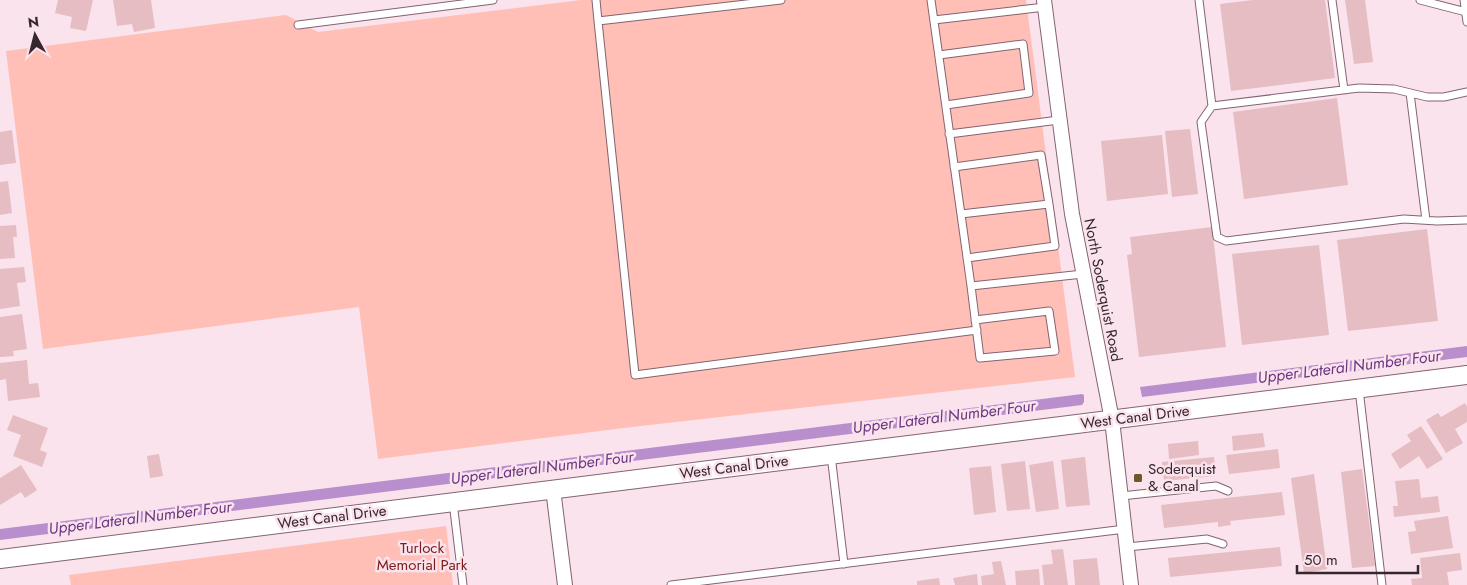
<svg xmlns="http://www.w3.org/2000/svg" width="1467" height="585" font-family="Jost,sans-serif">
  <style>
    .green { fill: #ffbfb7 }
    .water { fill: #b98ecd }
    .building { fill: #e5bdc2 }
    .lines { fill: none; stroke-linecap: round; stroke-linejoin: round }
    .service-casing { stroke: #836371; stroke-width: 9 }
    .minor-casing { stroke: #836371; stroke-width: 16 }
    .tertiary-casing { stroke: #836371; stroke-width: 20 }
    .service { stroke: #fff; stroke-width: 7 }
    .minor { stroke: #fff; stroke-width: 14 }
    .tertiary { stroke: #fff; stroke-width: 18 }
    .poi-dot { fill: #6f5728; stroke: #fae3ed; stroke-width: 2 }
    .labels { text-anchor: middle; stroke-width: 5; stroke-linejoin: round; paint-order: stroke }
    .street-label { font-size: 15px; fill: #35272d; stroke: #fae3ed }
    .poi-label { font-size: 15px; fill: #35272d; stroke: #fae3ed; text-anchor: start }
    .park-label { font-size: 15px; fill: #7c1d19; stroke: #fae3ed }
    .water-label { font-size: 16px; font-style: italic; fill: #6a3581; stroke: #fae3ed }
  </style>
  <rect width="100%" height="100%" fill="#fae3ed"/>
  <path class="green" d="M581,0H1026L1075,377L632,427L378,459L359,307L43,349L6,51L286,15L318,32Z
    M446,526L453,585H71L69,575Z"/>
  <path class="water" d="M1467,346V357L1142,397L1140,387Z
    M1082,394L1084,395V402L1082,405L0,540V529Z"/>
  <path class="building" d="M58,0H93L86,31L70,28L72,17L55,13Z
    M113,0H151L155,28L134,32L132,24L117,26Z
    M1253,0H1325L1335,78L1231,91L1220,4Z
    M1345,0H1365L1373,62L1354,64Z
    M1337,98L1348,185L1244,199L1233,112Z
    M1190,129L1198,194L1172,197L1165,131Z
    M12,130L16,163L0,165V132Z
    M1162,135L1168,194L1107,201L1101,141Z
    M8,181L12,213L0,215V182Z
    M16,225L17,237H13L15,258L0,259V226Z
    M1212,227L1226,347L1139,357L1127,255L1132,254L1130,237Z
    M1427,229L1438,321L1348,331L1337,240Z
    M1319,245L1329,335L1242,345L1232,254Z
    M24,267L26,282L17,283L20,306L0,309V269Z
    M22,314L27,349L13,351L14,356L0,357V317Z
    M27,360L29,384L38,383L40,397L8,401L6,379L0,380V363Z
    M1465,403L1467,407V422L1455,429L1463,443L1446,453L1426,420L1438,413L1441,417Z
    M13,415L48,428L40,450L47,453L42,467L13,456L21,435L7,430Z
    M1421,426L1443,459L1427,469L1419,456L1400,469L1391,454L1411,441L1407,435Z
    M1263,433L1265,447L1233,451L1232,436Z
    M1198,441L1199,455L1169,459L1168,444Z
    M1278,449L1280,468L1229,474L1226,455Z
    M159,454L163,476L150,478L147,456Z
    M1085,457L1090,505L1066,507L1061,460Z
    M1214,457L1216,476L1164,481L1162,462Z
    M1025,461L1030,509L1007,511L1001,464Z
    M1053,461L1059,509L1036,512L1029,465Z
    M21,465L37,490L25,498L21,492L0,505V478Z
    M991,466L996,512L974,515L969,468Z
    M1362,469L1375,566L1352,568L1341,472Z
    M1314,474L1327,569L1304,573L1291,478Z
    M1419,479L1421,498L1438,496L1440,512L1394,517L1393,506H1398L1395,481Z
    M1282,492L1285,515L1230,521L1231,525L1218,527V522L1164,528L1161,505Z
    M1448,516L1453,548L1411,554L1408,532L1416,531L1414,521Z
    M1280,547L1282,566L1170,577L1168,558Z
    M1063,549L1068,585H1044L1042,565L1053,564L1051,550Z
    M1460,553L1462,570L1447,572L1449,585H1412L1411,579L1422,578L1420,558Z
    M1097,558L1100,585H1075L1073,560Z
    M1001,561L1006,585H982L981,576L994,574L992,562Z
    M1039,569L1040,585H1016L1015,571Z
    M977,574L978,585H955L953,578Z
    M939,578L940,585H917V581Z"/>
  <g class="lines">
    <g class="service-casing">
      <path id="service" d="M596,0L598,21
        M781,0L598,21L635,375L977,330
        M931,0L971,286L1083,274
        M1199,0L1212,106L1359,88L1394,89L1427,97H1444L1467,92
        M1332,0L1344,90
        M1420,0L1466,12
        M1464,0L1467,22
        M934,20L1045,7
        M298,25L493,0
        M939,55L1023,44L1029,93L946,105
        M1410,93L1426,220
        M1212,106L1201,122L1217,237L1226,241L1404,219L1437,221L1467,220
        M949,134L1059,120
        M954,167L1041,155L1049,204L961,214
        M967,258L1055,246L1049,204
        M971,286L980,358L1055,351L1049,311L975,320
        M1359,389L1382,585
        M831,455L844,564
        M1121,496L1216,486L1228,491
        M453,502L463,585
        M1127,547L1207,539L1223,544
        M671,585L1125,529"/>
    </g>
    <g class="minor-casing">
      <path id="minor" d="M1044,0L1072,214L1112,420L1131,585
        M553,489L565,585"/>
    </g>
    <g class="tertiary-casing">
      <path id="tertiary" d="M0,559L1467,375"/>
    </g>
    <use href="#service" class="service"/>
    <use href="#minor" class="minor"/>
    <use href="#tertiary" class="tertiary"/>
  </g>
  <rect class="poi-dot" x="1133" y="473" width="10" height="10" rx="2.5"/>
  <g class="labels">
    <g class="street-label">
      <text transform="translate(1103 290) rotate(79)" y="5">North Soderquist Road</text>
      <text transform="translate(1135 417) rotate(-7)" y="5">West Canal Drive</text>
      <text transform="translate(734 467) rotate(-7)" y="5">West Canal Drive</text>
      <text transform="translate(332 517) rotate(-7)" y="5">West Canal Drive</text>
    </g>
    <g class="poi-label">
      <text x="1148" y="474">Soderquist<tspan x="1148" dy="17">&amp; Canal</tspan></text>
    </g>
    <g class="park-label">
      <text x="422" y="553">Turlock<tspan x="422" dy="17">Memorial Park</tspan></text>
    </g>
    <g class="water-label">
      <text transform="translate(1349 366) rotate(-7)" y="6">Upper Lateral Number Four</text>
      <text transform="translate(944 416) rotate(-7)" y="6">Upper Lateral Number Four</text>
      <text transform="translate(542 467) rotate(-7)" y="6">Upper Lateral Number Four</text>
      <text transform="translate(140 517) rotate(-7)" y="6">Upper Lateral Number Four</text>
    </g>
  </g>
  <g transform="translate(35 35) rotate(353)" stroke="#fae3ed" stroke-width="4" paint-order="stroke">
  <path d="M0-4L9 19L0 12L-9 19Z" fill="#35272d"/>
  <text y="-8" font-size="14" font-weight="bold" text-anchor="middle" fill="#35272d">N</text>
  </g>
  <path d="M1297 565v8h121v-8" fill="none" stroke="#35272d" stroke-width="2.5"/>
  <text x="1304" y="565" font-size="15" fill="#35272d" stroke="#fae3ed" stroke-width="4" paint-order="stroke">50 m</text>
</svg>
